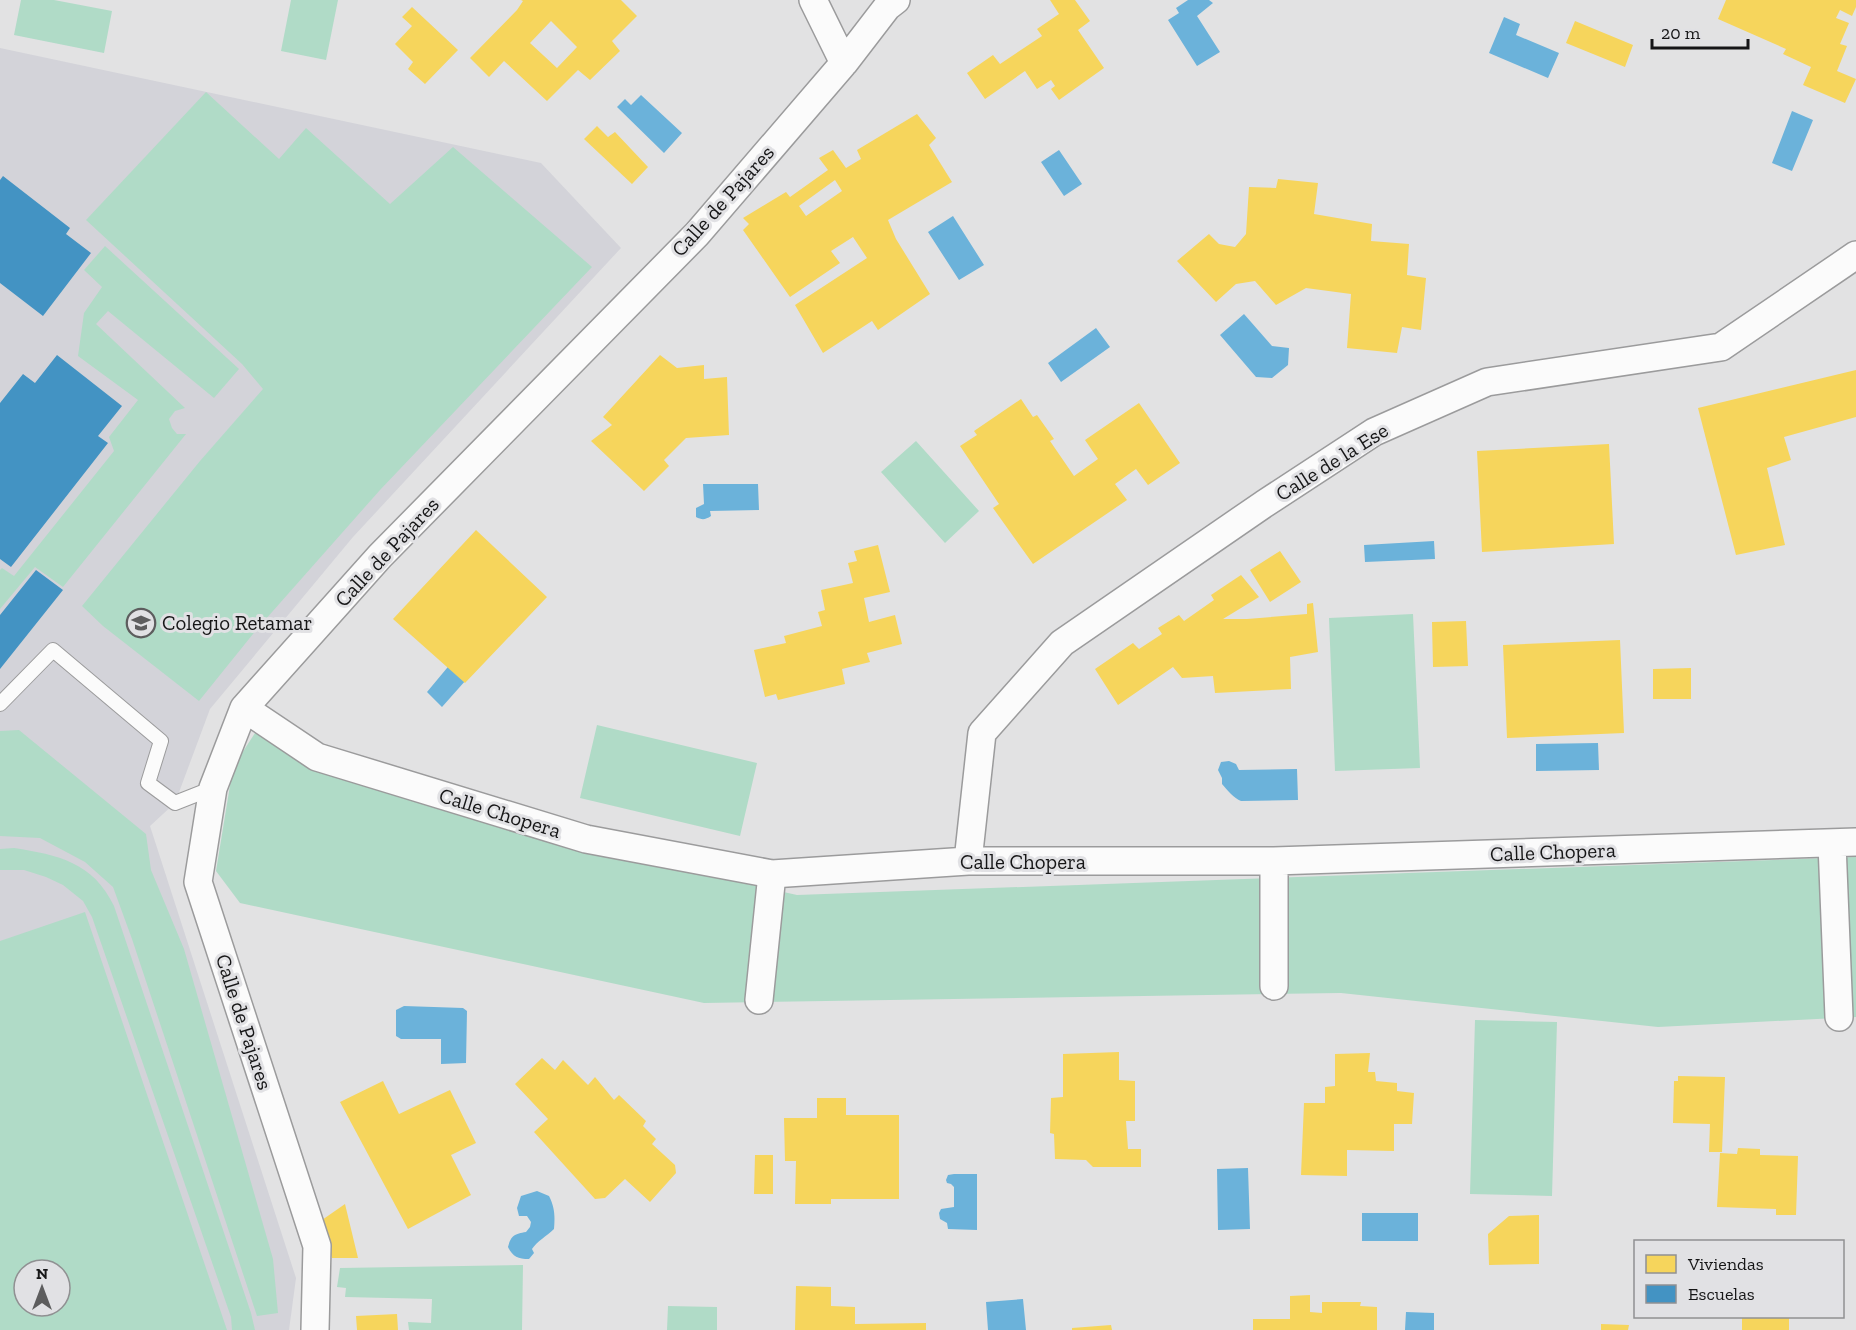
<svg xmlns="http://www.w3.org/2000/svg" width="1856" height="1330" font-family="'Zilla Slab',serif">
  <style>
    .built { fill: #d3d3d9; fill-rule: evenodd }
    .green { fill: #b0dbc7; fill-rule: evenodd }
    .water { fill: #6bb2da }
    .homes { fill: #f6d55c; fill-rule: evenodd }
    .schools { fill: #4393c3 }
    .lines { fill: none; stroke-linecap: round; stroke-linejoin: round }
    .service-casing { stroke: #9b9b9c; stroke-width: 16 }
    .minor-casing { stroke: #9b9b9c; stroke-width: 30 }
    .service { stroke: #fbfbfb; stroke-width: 14 }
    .minor { stroke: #fbfbfb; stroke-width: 27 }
    .labels { text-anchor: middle; stroke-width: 6; stroke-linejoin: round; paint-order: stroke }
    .street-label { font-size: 21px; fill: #161617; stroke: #e1e1e4 }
    .poi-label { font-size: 21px; fill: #161617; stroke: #e1e1e4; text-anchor: start }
  </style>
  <rect width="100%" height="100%" fill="#e2e2e3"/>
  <path class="built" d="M0,48L541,163L621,248L353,537L210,709L175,803L150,826L296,1278L289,1330H0ZM24,1270H60V1306H24Z"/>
  <path class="green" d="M21,0H54L112,11L104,53L14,35Z
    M291,0H338L326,60L281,51Z
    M206,92L279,159L306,128L390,204L453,147L592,267L380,490L257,629L199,701L103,626L82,606L200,461L263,389L242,364L86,220Z
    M105,246L239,369L214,398L108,311L96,324L185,408L175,411L169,419L172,428L177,434H186L63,587L35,567L0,609V570L2,568L14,576L114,451L109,437L138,400L78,356L84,313L102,287L84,270Z
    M916,441L979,511L945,543L881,472Z
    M1413,614L1420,768L1335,771L1329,618Z
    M597,725L757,763L740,836L580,798Z
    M19,730L146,834L151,870L184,949L273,1259L278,1313L257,1316L132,939L113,887L85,862L40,838L0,836V731Z
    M255,733L321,767L568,844L797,895L1856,857V1017L1658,1027L1341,993L704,1003L240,903L216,871L233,767Z
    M14,848C58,855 93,862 114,906L251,1313L255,1330H232L231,1317L92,917L83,901L63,885L46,877L24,870H0V849Z
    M85,912L227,1330H0V941ZM24,1270H60V1306H24Z
    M1475,1020L1557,1022L1552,1196L1470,1194Z
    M523,1265L522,1330H409L408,1322L431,1323L432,1299L345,1297L346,1288L337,1287L340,1268Z
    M668,1306L717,1307V1330H667Z"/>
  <path class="water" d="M1188,0H1209L1213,3L1197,16L1220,52L1197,66L1168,20L1179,13L1176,8Z
    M1504,17L1520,24L1516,35L1559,53L1548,78L1489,53Z
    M641,95L682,133L664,153L617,107L625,99L631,105Z
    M1792,111L1813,120L1792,171L1772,163Z
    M1059,150L1082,184L1064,196L1041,162Z
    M953,216L984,265L959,280L928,232Z
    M1244,314L1272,346L1289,348L1288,365L1272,378L1256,377L1220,335Z
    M1096,328L1110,347L1061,382L1048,363Z
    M703,484H758L759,510L710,511L711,516C705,520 702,520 696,517V508L704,504Z
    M1434,541L1435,559L1365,562L1364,545Z
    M457,656L474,671L442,707L427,692Z
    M1598,743L1599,770L1536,771V744Z
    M1229,761L1236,764L1239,770L1297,769L1298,800L1241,801C1234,798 1227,790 1222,784V778L1218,770L1221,762Z
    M404,1006L463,1008L467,1011L466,1063L441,1064V1039H401L396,1036V1010Z
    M1248,1168L1250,1229L1218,1230L1217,1169Z
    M954,1174H977V1230L948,1229L947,1223L940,1219L939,1213L941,1209L954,1207V1187L951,1184L947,1183L946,1180L948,1175Z
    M537,1191L549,1196C555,1208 555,1216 554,1229C547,1236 537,1241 532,1249L534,1253L529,1259C518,1259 513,1257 508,1247C511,1235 515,1234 526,1232L530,1227L531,1222L527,1216H519L517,1208L521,1196Z
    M1362,1213H1418V1241H1362Z
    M1023,1299L1026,1330H988L986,1302Z
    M1406,1312L1434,1313V1330H1405Z"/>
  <path class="homes" d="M521,0H621L637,16L612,41L620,51L590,80L578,70L547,101L504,61L489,77L470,58L517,10L523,1ZM551,21L577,47L557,68L530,43Z
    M1050,0H1075L1090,21L1078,30L1104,68L1059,100L1051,89L1055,86L1051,80L1037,89L1025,71L985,99L967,73L993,55L1000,64L1042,36L1037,29L1059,14Z
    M1726,0H1856V7L1852,16L1840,10L1836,18L1849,23L1840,44L1847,46L1837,71L1856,79L1845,103L1803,85L1811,67L1783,54L1786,49L1718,19Z
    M412,7L458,50L425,84L408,69L413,62L395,44L412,26L402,17Z
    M1575,21L1633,45L1625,67L1566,43Z
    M917,114L936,138L929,145L952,182L888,220L896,239L930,294L878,330L872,321L823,353L795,305L867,258L853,237L831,251L840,263L790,297L743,230L749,224L743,218L786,192L790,197L828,170L819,158L833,150L846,168L861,159L857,150ZM835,180L842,191L806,216L799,206Z
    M597,126L608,137L615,132L648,167L632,184L584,139Z
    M1278,179L1318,183L1314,214L1372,224L1371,241L1409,244L1407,275L1426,278L1421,330L1402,327L1397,353L1347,348L1351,294L1306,288L1276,305L1255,281L1236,284L1216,302L1177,261L1209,234L1219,244L1235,247L1246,234L1249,187L1276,188Z
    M660,355L677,368L704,365V379L727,377L729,435L686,438L664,460L669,466L644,491L591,441L612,425L603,417Z
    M1856,370V417L1784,437L1791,460L1767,468L1785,545L1736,555L1698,408Z
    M1021,399L1033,417L1037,415L1054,439L1050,441L1074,476L1098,459L1085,440L1139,403L1180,463L1148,485L1136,469L1115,484L1127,500L1033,564L993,508L999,504L960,446L977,435L974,431Z
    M1609,444L1614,544L1482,552L1477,451Z
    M476,530L547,597L465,683L393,619Z
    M878,545L890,592L864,598L869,622L895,615L902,644L867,653L870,662L842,669L845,684L778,700L776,694L765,697L754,650L786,643L784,636L822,626L818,612L825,610L821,590L853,583L848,563L857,561L854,551Z
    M1280,551L1301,582L1270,602L1250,570Z
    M1241,575L1259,597L1223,619H1247L1307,614V604L1313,603L1318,652L1290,657L1291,689L1215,693L1213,676L1182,678L1173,667L1118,705L1095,669L1133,643L1139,649L1162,634L1158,628L1179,615L1184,621L1214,600L1211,595Z
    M1466,621L1468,666L1433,667L1432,622Z
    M1620,640L1624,733L1507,738L1503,645Z
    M1691,668V699H1653V669Z
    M1119,1052V1080L1135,1081V1121H1126L1128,1149H1141V1167H1093L1086,1160L1055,1159L1054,1134L1050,1133L1051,1098L1063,1097V1054Z
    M1370,1053L1368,1072H1375L1376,1081L1397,1083V1091L1414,1093L1412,1124H1394V1151L1347,1150V1176L1301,1175L1304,1103H1325V1087L1335,1086V1054Z
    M542,1058L555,1070L563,1060L588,1085L595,1077L614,1100L619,1095L646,1121L643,1126L656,1139L652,1144L675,1165L676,1173L650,1202L625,1179L605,1198L595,1199L534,1132L548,1119L515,1084Z
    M1678,1076L1725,1077L1722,1152H1709L1710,1124L1673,1123L1674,1081H1678Z
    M383,1081L399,1114L450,1090L476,1143L451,1155L471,1195L408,1229L340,1102Z
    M817,1098H846V1115H899V1199H831V1204H795L796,1161H785L784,1118H817Z
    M1738,1148L1760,1149V1155L1798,1156L1796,1215H1776V1209L1717,1207L1720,1153L1737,1154Z
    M755,1155H773V1194H754Z
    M345,1204L358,1258H332L322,1220Z
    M1539,1215V1264L1489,1265L1488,1234L1509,1216Z
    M796,1286L831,1287V1306L855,1307V1324L926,1323V1330H795Z
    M1310,1295V1312L1322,1313V1302H1361L1360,1306L1377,1307V1330H1253V1319H1290V1296Z
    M397,1314L398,1330H357L356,1316Z
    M1742,1317H1789V1330H1742Z
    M1601,1324L1629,1325L1628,1330H1601Z
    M1111,1325L1112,1330H1072V1328Z"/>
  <path class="schools" d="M3,176L70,228L66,234L91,253L43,316L0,283V180Z
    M57,355L122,406L98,436L108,443L11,567L0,559V403L23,374L35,383Z
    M36,570L63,590L0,669V615Z"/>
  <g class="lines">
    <g class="service-casing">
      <path id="service" d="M0,704L53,650L161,741L148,783L175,803L213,788"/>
    </g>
    <g class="minor-casing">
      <path id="minor" d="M813,0L844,63
        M244,708L317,757L586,839L772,874L968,861H1274L1856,842
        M1832,844L1839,1017
        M968,861L982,733L1062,643L1264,504L1374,432L1487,382L1721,347L1856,255
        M1274,861V986
        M759,1000L772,874
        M315,1330L317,1246L198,882L213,788L244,708L380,556L697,234L844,63L887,7L896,0"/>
    </g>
    <use href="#service" class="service"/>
    <use href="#minor" class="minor"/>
  </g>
  <defs>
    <g id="school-ring" transform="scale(1.5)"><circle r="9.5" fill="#e1e1e4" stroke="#5d5d5e" stroke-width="1.5"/><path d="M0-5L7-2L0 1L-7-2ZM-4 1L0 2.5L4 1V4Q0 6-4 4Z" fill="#5d5d5e"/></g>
  </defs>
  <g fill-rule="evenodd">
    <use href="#school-ring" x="141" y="623"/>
  </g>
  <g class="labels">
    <g class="street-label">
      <text transform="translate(723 201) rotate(-48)" y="7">Calle de Pajares</text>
      <text transform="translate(1332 462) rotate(-32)" y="7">Calle de la Ese</text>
      <text transform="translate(387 552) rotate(-47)" y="7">Calle de Pajares</text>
      <text transform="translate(500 813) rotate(17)" y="7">Calle Chopera</text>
      <text transform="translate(1553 852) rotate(-2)" y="7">Calle Chopera</text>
      <text x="1023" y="869">Calle Chopera</text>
      <text transform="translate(244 1022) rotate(72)" y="7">Calle de Pajares</text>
    </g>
    <g class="poi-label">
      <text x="162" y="630">Colegio Retamar</text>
    </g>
  </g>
  <rect x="1634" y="1240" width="210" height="78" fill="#e1e1e4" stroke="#909092" stroke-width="1.5"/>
  <rect x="1646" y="1255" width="30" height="18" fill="#f6d55c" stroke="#909092" stroke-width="1.5"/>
  <text x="1688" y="1270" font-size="18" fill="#161617">Viviendas</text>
  <rect x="1646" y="1285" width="30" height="18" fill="#4393c3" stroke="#909092" stroke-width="1.5"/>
  <text x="1688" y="1300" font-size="18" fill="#161617">Escuelas</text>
  <g transform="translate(42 1288)"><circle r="28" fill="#e1e1e4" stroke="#909092" stroke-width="1.5"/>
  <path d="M0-4.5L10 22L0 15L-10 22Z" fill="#5d5d5e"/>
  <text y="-9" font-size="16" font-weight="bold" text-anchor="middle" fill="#161617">N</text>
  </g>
  <path d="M1652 39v9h96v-9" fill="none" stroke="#161617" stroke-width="3"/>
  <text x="1661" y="39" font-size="18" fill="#161617" stroke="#e1e1e4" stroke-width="4.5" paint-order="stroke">20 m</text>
</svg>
